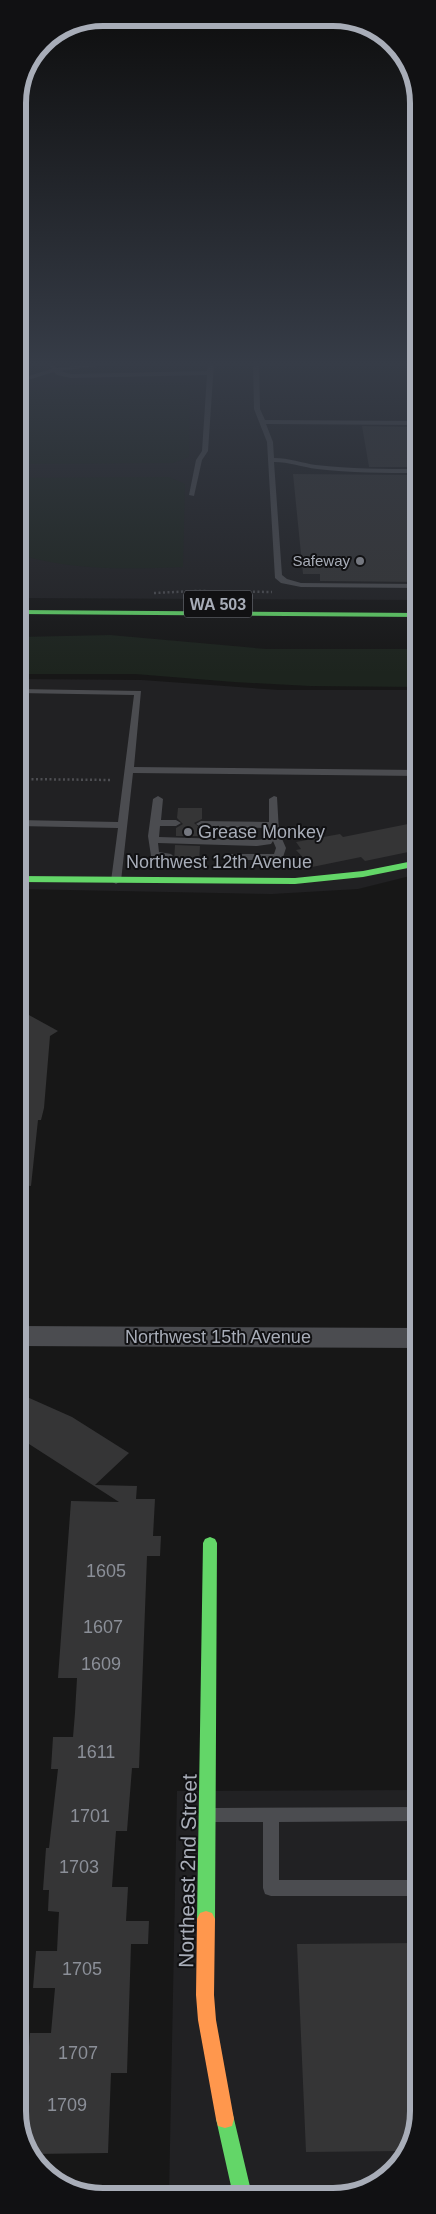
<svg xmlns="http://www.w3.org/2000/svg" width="436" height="2214" font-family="Helvetica,sans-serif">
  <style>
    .built { fill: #212123 }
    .green { fill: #1d241e }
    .building { fill: #353536 }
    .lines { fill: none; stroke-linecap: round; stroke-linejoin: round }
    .path { stroke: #4d4e52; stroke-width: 2.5; stroke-dasharray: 2 2.5; stroke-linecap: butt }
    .lane { fill: #4b4c50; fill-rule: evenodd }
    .street { fill: #4b4c50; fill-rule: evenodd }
    .fast { fill: #63d668; fill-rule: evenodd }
    .slow { fill: #ff974d; fill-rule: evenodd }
    .poi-dot { fill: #757880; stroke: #111113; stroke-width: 2 }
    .labels { text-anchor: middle; stroke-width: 4; stroke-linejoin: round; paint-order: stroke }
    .far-poi-label { font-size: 15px; fill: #a8adb8; stroke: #111113; text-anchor: end }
    .shield { fill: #111113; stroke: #7b7e86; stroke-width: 1 }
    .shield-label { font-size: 16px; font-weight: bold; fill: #a8adb8 }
    .poi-label { font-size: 18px; fill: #a8adb8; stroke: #111113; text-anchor: start }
    .street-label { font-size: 18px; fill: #a8adb8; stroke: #111113 }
    .near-number-label { font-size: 18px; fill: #8b8f98 }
    .near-street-label { font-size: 21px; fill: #a8adb8; stroke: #111113 }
    .rim { fill: none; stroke: #a8adb8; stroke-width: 6 }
  </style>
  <rect width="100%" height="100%" fill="#171717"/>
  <path class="built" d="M18,363H418V600L18,598Z
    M18,679L142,680L279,690H418V874L358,889L272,894L18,889Z
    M418,1790V2116L394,2171L344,2196L169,2195L177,1791Z"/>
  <path class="green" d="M190,383L189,457L173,463L18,464V392L80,384Z
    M169,477L185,484L183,567C128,569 71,571 18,554V478Z
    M110,635L266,649H418V687L310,686L234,682L135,674H18V637Z"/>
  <path class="building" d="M362,426L418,427V467H369Z
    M293,474L413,475L418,496V582L320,581V574H303Z
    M178,808H202V819L194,823L201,829V836H176V828L183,824L177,818Z
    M418,822V850L365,861L361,857L312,867L296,850L301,849L296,842L340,834L343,837Z
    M175,845L200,846L199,863L174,862Z
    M18,1009L58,1031L50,1036L44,1108L41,1120H38L31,1186L18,1185Z
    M18,1393L72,1417L129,1453L95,1485L137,1486L136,1499H155L153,1536H161L160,1556H147L139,1768H132L127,1831H116L112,1887H128L126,1921H149L148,1944H131L127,2073H111L108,2153L33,2154L28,2144L29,2126H23L30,2033H51L55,1988H33L36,1951H57L59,1912L48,1911L49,1890H43L46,1848H49L58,1769H51L53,1737H73L75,1713L77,1678H58L71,1501L119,1502L29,1444L18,1457Z
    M418,1943V2116L403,2151L306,2152L297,1944Z"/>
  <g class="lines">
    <path class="path" d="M154,593L196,591L272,592
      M18,779L112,780"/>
    <path class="lane" d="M46,363H52L57,368L100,363H119L60,371L71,374L207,371L208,363H214L208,451L202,460L194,496L189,495L196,460L202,451L207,375L71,378L57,375L54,372L18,383V379L52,369Z
      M253,363H259L260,409L265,420L418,421V425L266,424L273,442L274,458C289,458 302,463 316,465C350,469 384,469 418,469V473C384,473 350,473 317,469C302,467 289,462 274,462L282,575L287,579L301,583L418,584V588L301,587L281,583L275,578L267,442L254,409Z
      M18,689L141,691L134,767L418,770V776L133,773L121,881L116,884L111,881L118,828L18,826V820L118,822L134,695L18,693Z
      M415,704H418V716L414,713Z
      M158,796L163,799L161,820H176L181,823L176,826H160L159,837L257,840L265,839L269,832V828L201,827L196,824L201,821L269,822V799L274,796L277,797L279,832L286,848L283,857L278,860H231L226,857L231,854H274L276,848L273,841L271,844L257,846L158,843L159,852L171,854L173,856L168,859L151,856L148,836L153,799Z
      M418,1807V1821L279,1822V1880H418V1896H271L265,1894L263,1888V1822H213L207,1820L205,1815L207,1810L213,1808Z"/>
    <path class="street" d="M18,1326L418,1328V1348L18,1346Z"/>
    <path class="fast" d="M18,610L418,613V617L18,614Z
      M418,860V866L363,877L295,884L18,882V876L295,878L363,871Z
      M210,1537L215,1539L217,1543L215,1919L212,1925L206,1927L200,1925L197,1919L203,1543L205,1539Z
      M225,2110L232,2112L234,2119L252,2195H233L216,2119L218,2112Z"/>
    <path class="slow" d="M206,1911L212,1913L215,1919L214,1995L216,2020L234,2119L232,2126L225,2128L218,2126L216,2119L198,2020L196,1995L197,1919L200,1913Z"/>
  </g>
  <linearGradient id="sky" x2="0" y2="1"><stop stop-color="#0d0d0d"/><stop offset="0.54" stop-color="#363c47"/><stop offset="1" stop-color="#363c47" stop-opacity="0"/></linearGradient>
  <rect width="436" height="673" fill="url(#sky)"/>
  <g class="poi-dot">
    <circle cx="360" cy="561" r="5"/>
    <circle cx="188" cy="832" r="5"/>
  </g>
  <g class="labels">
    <g class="far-poi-label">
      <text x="350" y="566">Safeway</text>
    </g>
    <rect class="shield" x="184" y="590.5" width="68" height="27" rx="4"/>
    <g class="shield-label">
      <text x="218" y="610">WA 503</text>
    </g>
    <g class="poi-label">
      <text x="198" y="838">Grease Monkey</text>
    </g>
    <g class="street-label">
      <text x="219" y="868">Northwest 12th Avenue</text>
      <text x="218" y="1343">Northwest 15th Avenue</text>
    </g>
    <g class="near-number-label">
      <text x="106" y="1577">1605</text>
      <text x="103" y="1633">1607</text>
      <text x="101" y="1670">1609</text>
      <text x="96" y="1758">1611</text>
      <text x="90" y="1822">1701</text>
      <text x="79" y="1873">1703</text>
      <text x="82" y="1975">1705</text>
      <text x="78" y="2059">1707</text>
      <text x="67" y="2111">1709</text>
    </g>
    <g class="near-street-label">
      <text transform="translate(188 1871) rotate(-89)" y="7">Northeast 2nd Street</text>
    </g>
  </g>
  <path d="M0 0H436V2214H0ZM103 26H333A77 77 0 0 1 410 103V2111A77 77 0 0 1 333 2188H103A77 77 0 0 1 26 2111V103A77 77 0 0 1 103 26Z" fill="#111113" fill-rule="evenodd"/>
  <path class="rim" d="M103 26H333A77 77 0 0 1 410 103V2111A77 77 0 0 1 333 2188H103A77 77 0 0 1 26 2111V103A77 77 0 0 1 103 26Z"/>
</svg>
